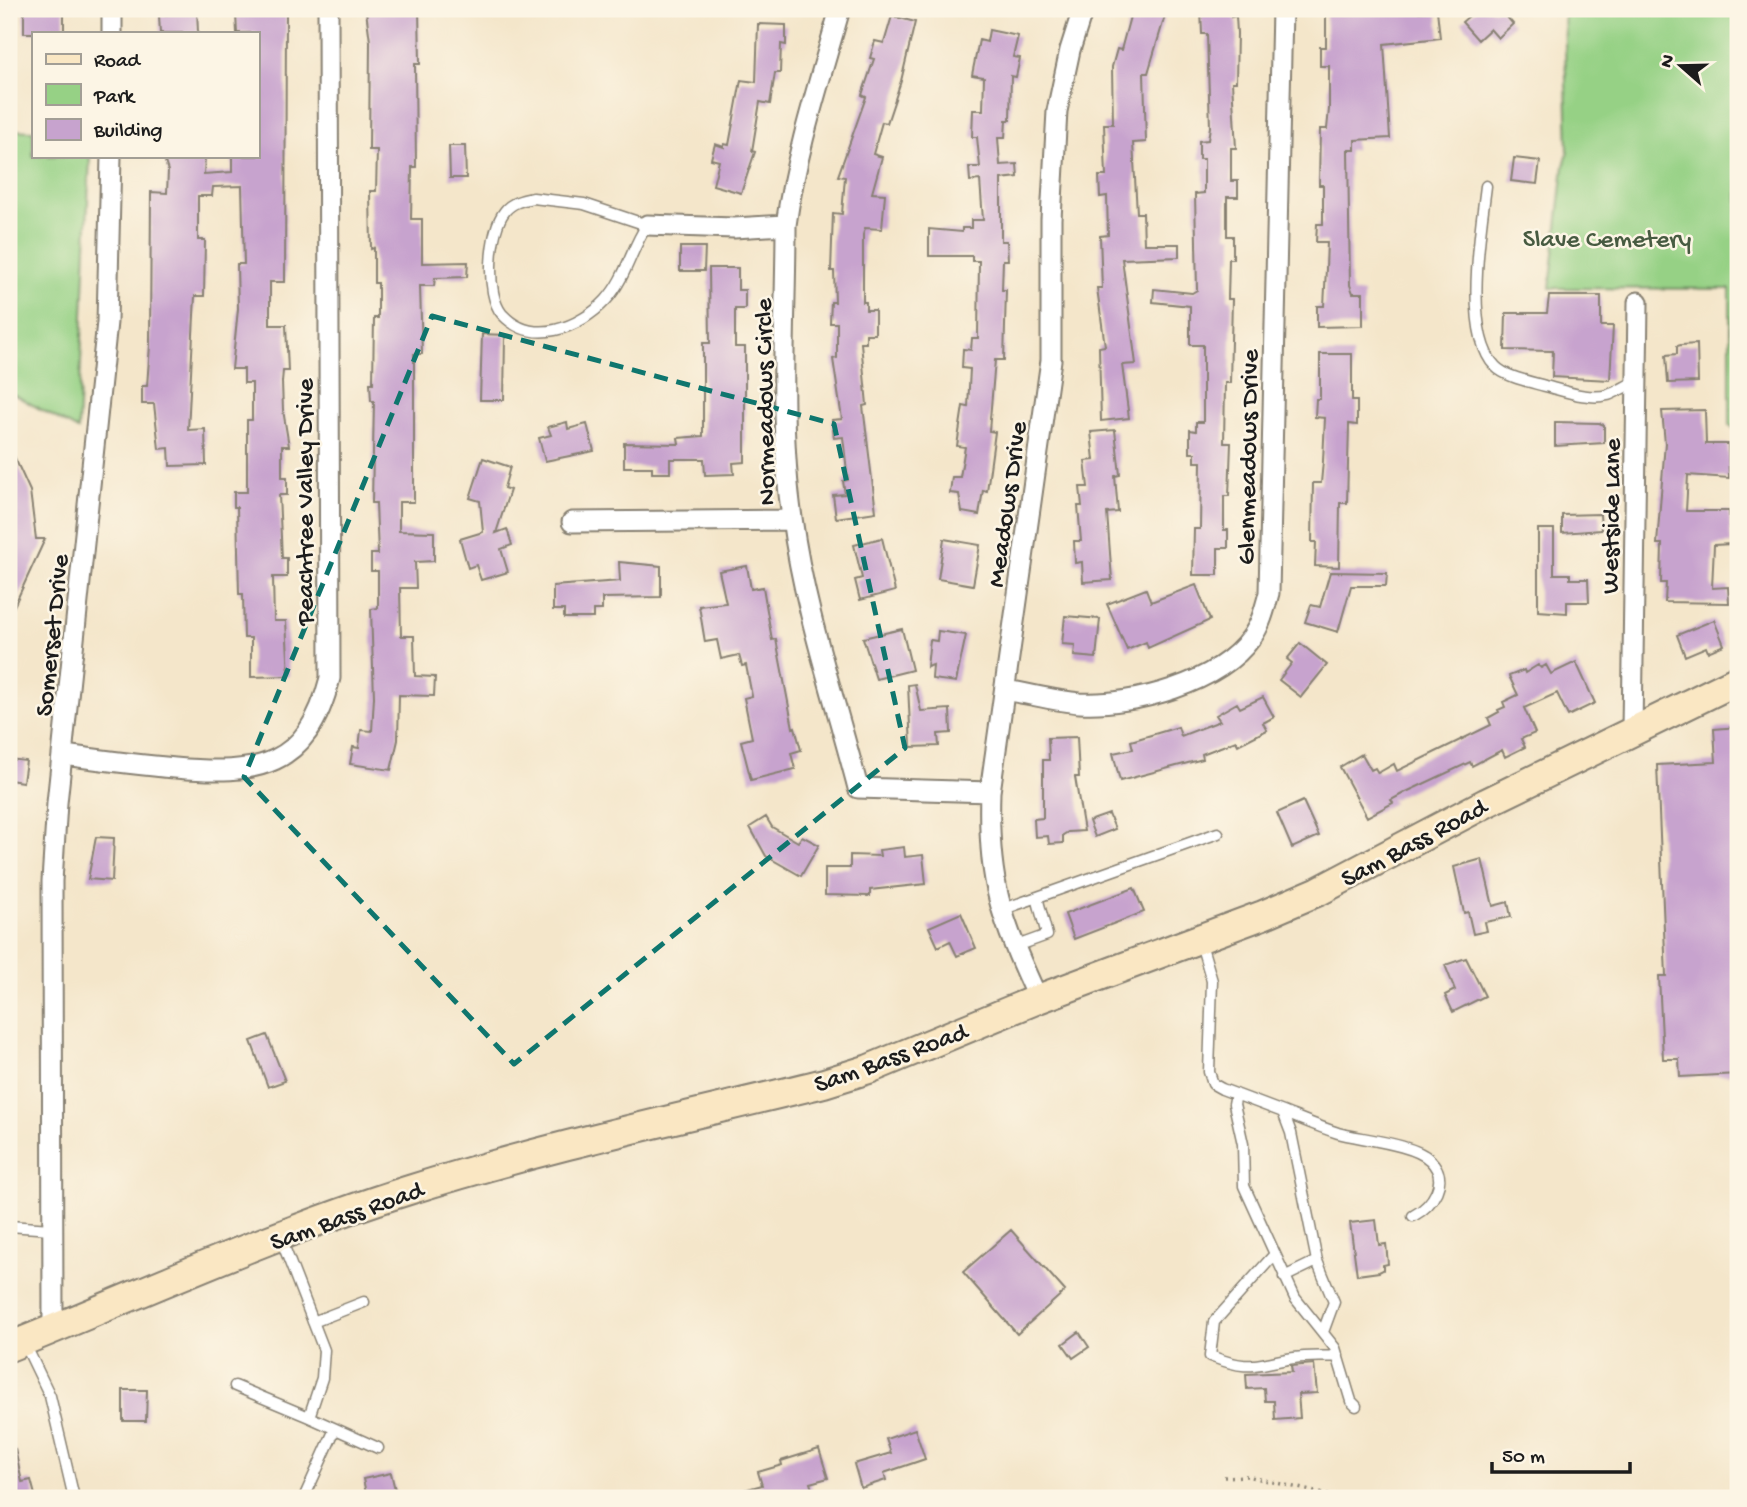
<svg xmlns="http://www.w3.org/2000/svg" width="1747" height="1507" font-family="'Gochi Hand',sans-serif">
  <style>
    .green { fill: #96d185; stroke: #597650; stroke-width: 2 }
    .building { fill: #c7a3ce }
    .lines { fill: none; stroke-linecap: round; stroke-linejoin: round }
    .lane-casing { stroke: #888173; stroke-width: 13 }
    .street-casing { stroke: #888173; stroke-width: 23 }
    .secondary-casing { stroke: #888173; stroke-width: 32 }
    .path { stroke: #888173; stroke-width: 3.5; stroke-dasharray: 2 5; stroke-linecap: butt }
    .lane { stroke: #fff; stroke-width: 10 }
    .street { stroke: #fff; stroke-width: 19 }
    .secondary { stroke: #fae7c3; stroke-width: 28 }
    .marked { fill: none; stroke: #0f766e; stroke-width: 5; stroke-dasharray: 14 9; stroke-linejoin: round }
    .labels { text-anchor: middle; stroke-width: 5; stroke-linejoin: round; paint-order: stroke }
    .park-label { font-size: 26px; fill: #475b41; stroke: #fcf5e5 }
    .street-label { font-size: 26px; fill: #1c1c1c; stroke: #fcf5e5 }
  </style>
  <rect width="100%" height="100%" fill="#fcf5e5"/>
  <filter id="ink" filterUnits="userSpaceOnUse"><feTurbulence type="fractalNoise" baseFrequency=".0143" numOctaves="2"/><feDisplacementMap in="SourceGraphic" scale="14" xChannelSelector="R" yChannelSelector="G"/><feConvolveMatrix kernelMatrix="1 2 1 2 8 2 1 2 1" color-interpolation-filters="sRGB"/></filter>
  <filter id="wash" filterUnits="userSpaceOnUse"><feTurbulence type="fractalNoise" baseFrequency=".00686" numOctaves="4" result="noise"/><feDisplacementMap in="SourceGraphic" scale="28" xChannelSelector="R" yChannelSelector="G"/><feGaussianBlur stdDeviation="1.57" result="paint"/><feColorMatrix in="noise" values="0 0 0 0 0 0 0 0 0 0 0 0 0 0 0 0 0 1.4 0 .05"/><feComposite in="paint" operator="in"/></filter>
  <g filter="url(#wash)">
    <rect width="100%" height="100%" fill="#f4e6ca"/>
    <path class="green" d="M1564,9H1738V432L1730,425V289L1550,288L1564,166L1568,152Z
      M9,130L33,131V156H90L78,430L9,392Z"/>
    <g id="blocks">
      <path class="building" d="M24,9H64V33H24Z
        M169,9H197L198,33H160L159,15L169,14Z
        M369,9H419L420,64H415L416,167H412L411,219H422V263L468,262L467,277L435,278L434,286H420L422,354H414V502H399V531L434,532V561L415,562L416,588H400L401,636H414L415,676L435,677L434,696L399,695L398,740L391,770L350,764L353,747L359,748L361,730L372,731L374,697L371,609L378,608V571H371V554H378L376,503H372L374,401H371L370,383H373L374,318H378V283H374V248L371,249L370,191H376L377,150H369L370,41L366,11Z
        M1132,9H1167L1148,73H1144L1146,142L1133,143L1137,213H1143L1144,244H1179V257L1122,259L1136,364L1122,365L1129,418L1101,421L1099,347L1105,346L1097,288H1102L1100,236L1108,235L1107,196L1100,197L1099,176H1106L1104,124H1113L1112,67L1117,49L1121,50Z
        M1201,9H1231V17L1236,16L1237,33L1236,82H1232L1236,148H1231V181H1238V197H1227V236H1233V259H1229L1228,299H1232L1230,383H1225L1224,443H1231L1229,496H1224V530H1228V548H1218V575H1193L1194,529H1200L1201,462H1195V453H1190V430L1196,431V422H1203V345H1190V306L1153,302L1154,289L1192,293L1197,290L1195,194L1204,193V159H1199V141L1208,140L1210,127L1207,34H1202Z
        M1326,9H1417L1418,12L1437,10L1440,38L1384,44L1390,138L1355,140V150H1348L1350,285L1353,293H1363V326L1317,327V306H1324L1326,269L1327,242H1316L1317,224H1323V185H1319L1320,129H1327L1329,109V66H1320V47H1326Z
        M1477,9H1500L1513,24L1498,38L1490,29L1478,40L1462,22Z
        M236,14H286L285,282H270V325H286L288,371H283L282,382L283,410L289,446H282V477H287V495H279L282,558H287V577H273L274,621H286L289,676L251,677V638H244L243,594H239L237,507H234V492H247V420H252V383H244V369H232L238,309L237,264H244L242,186L213,187L212,196H198V240H205L204,296H195L188,430L205,429L206,465L170,466L169,448L159,449L154,404H142V386H147L150,345L151,192L167,193L168,171L163,156H205L204,174L232,172V156H257V33H237Z
        M892,16L915,22L901,81L887,123L882,122L873,154L882,157L872,193L885,194L882,229L865,228L863,235V302H866V310H875V334H866V343H861L867,405L863,406L876,512L836,518L833,495L845,494L843,481L848,480L843,437L834,438L832,420L842,419L833,359L837,358V323H830L831,302H835L834,271H831L833,213L842,214L845,177L838,176L866,97L862,95L874,59L870,58L875,41L884,43Z
        M758,24L786,25V45L781,44L780,73H775L770,104L760,102L752,151L755,152L741,193L713,185L719,161L711,159L715,144L724,147V144L729,145L741,80L756,82Z
        M989,30L1018,36L1013,57L1020,58L1016,77L1011,76L1010,120H1006L1005,138H998L1000,165L1017,164L1018,177L1001,179V241H1007L1008,260H1003L1002,290H1006L1004,360H995L989,431L995,432L987,491L983,490L979,515L962,512L959,494L950,493L952,477H960L965,447L957,446L963,406L968,407L970,369L962,368L963,349L971,350L972,338H978L979,261H972V256H929V229L962,232V228H971V220H983L980,180L970,181L969,167H980L977,137H972L973,110H983L984,77L972,75L979,40L987,42Z
        M449,146H465L466,178H450Z
        M1514,158L1540,161L1537,184L1511,181Z
        M680,247H705L704,271H680Z
        M709,268H738V290H745V309H735V347H745V462L733,463L734,474L705,475L704,459H670V473H652V467H624V443L679,444L678,438L703,436V343H710Z
        M1549,296H1601V326H1613L1610,380L1552,377L1553,351L1505,350L1506,313H1547Z
        M482,334L505,335L504,400H480Z
        M1697,344L1698,382L1668,383L1666,355L1677,354V346L1681,345Z
        M1320,354H1352V401H1357V425L1349,424L1347,503H1340L1339,567L1315,566L1316,542H1312L1313,483H1321L1323,461L1325,418L1315,417L1316,399H1320Z
        M1705,410L1706,444H1728L1729,478L1688,475L1686,511H1729L1731,544L1714,545L1712,588L1728,587L1729,603L1665,602L1666,583H1661L1662,544H1657L1665,443L1662,411Z
        M567,422L568,429L587,424L594,451L545,461L539,438L551,435L548,427Z
        M1555,422L1599,423L1604,425V443L1555,446Z
        M1115,430L1120,475L1115,476L1118,512L1107,513L1112,580L1083,582L1082,562L1075,563L1074,541H1081L1078,506H1082L1080,487H1088L1085,461L1094,460L1091,432Z
        M9,445L30,491L36,539H45L9,617Z
        M483,458L510,467L504,488L510,490L496,533L507,529L512,545L501,549L508,572L481,580L476,565L468,568L460,539L483,532L480,501L470,498Z
        M1600,514L1601,530L1562,533V515Z
        M1538,529H1554V574H1570V579H1588L1589,602H1567V613L1538,611Z
        M882,538L895,591L860,600L855,580L862,578L854,545Z
        M944,539L980,545L973,585L938,579Z
        M619,562L661,566V597L602,598V610H593V618H564V610H553V586L620,581Z
        M747,566L751,589L763,587L772,640L776,639L793,728L795,727L801,750L791,753L795,769L751,780L741,741L752,738L744,698L752,696L746,665L742,666L739,655L721,659L717,640L705,642L699,606L726,603L719,571Z
        M1330,572L1387,573L1386,586H1351L1338,632L1305,622L1311,605L1320,607Z
        M1196,585L1210,620L1148,648L1146,642L1127,650L1107,604L1146,589L1151,602Z
        M1065,616L1100,619L1096,658L1074,656L1075,645L1062,644Z
        M1714,620L1724,645L1708,652L1706,647L1685,656L1677,635Z
        M902,629L912,670L876,679L863,638Z
        M938,631L966,635L956,682L932,679L933,665L927,667L930,640L937,641Z
        M1300,643L1327,665L1301,697L1279,680L1292,663L1287,659Z
        M1576,662L1595,703L1568,716L1557,693L1524,708L1535,733L1521,739L1525,747L1505,757L1502,750L1472,766L1470,762L1404,793L1391,800L1393,803L1367,817L1340,767L1362,754L1371,770L1375,768L1378,773L1394,764L1397,771L1491,725L1488,718L1499,712L1498,710L1505,707L1503,702L1518,695L1509,676L1524,670L1525,673L1538,665L1541,668L1546,665L1551,674Z
        M915,684L921,711L950,709L951,733L938,734L939,746L911,747L908,685Z
        M1263,697L1274,717L1263,723L1267,730L1238,745L1236,741L1202,754L1203,759L1120,781L1113,753L1133,749L1131,741L1178,727L1181,736L1220,721L1216,715L1237,703L1240,708Z
        M1738,727V1074L1680,1077L1679,1059H1663L1659,976H1666L1657,765L1716,762L1714,729Z
        M1077,737L1079,777H1075L1084,831L1068,832L1063,835V843L1049,844L1048,836L1035,837L1034,819L1043,818V760H1049L1048,738Z
        M9,759L26,761L23,782L9,780Z
        M1303,801L1319,836L1292,848L1277,813Z
        M1109,814L1115,829L1095,837L1089,821Z
        M766,817L772,827L798,842L802,836L819,845L801,876L766,856L750,827Z
        M96,837L114,838L112,881L88,879Z
        M904,847L905,857L923,855L926,884L870,890V896L825,895V868H850V855L880,856L879,850Z
        M1482,859L1493,906L1508,902L1511,917L1485,922L1487,931L1473,934L1468,912L1464,913L1454,867Z
        M1134,888L1144,912L1074,939L1065,914Z
        M961,913L976,948L957,956L950,941L938,947L929,927Z
        M1466,958L1485,996L1453,1012L1445,995L1455,990L1445,965Z
        M267,1035L285,1081L268,1087L251,1041Z
        M1376,1220L1379,1245L1386,1244L1388,1264L1383,1265V1270L1379,1272L1357,1275L1350,1223Z
        M1011,1230L1065,1291L1017,1334L963,1272Z
        M1079,1332L1089,1347L1073,1358L1063,1344Z
        M1314,1364L1317,1393L1298,1394L1300,1418L1275,1420L1274,1401H1265L1264,1388L1247,1389L1246,1374L1292,1372L1291,1366Z
        M123,1390H147L146,1421H123Z
        M915,1429L925,1459L884,1473L886,1480L861,1488L854,1464L891,1453L886,1439Z
        M15,1449L22,1482L31,1480L35,1495L29,1498H9V1450Z
        M819,1449L828,1478L810,1483L813,1492L790,1498H731L730,1494L762,1485L758,1472L782,1465L781,1461Z
        M391,1473L397,1498H367L363,1479Z"/>
    </g>
  </g>
  <g filter="url(#ink)">
    <use href="#blocks" fill-opacity="0" stroke="#888173" stroke-width="2"/>
    <g class="lines">
      <g class="lane-casing">
        <path id="lane" d="M1486,186C1481,228 1463,333 1495,366C1505,377 1531,382 1545,386C1565,391 1588,400 1608,395C1617,392 1627,385 1637,381
          M533,198L584,204L647,225C631,249 626,278 606,300C580,328 532,347 502,314C485,295 489,230 505,211C512,202 523,200 533,198Z
          M1001,910L1218,833
          M1200,940L1212,981L1209,1072L1213,1084L1222,1089L1283,1112L1291,1133L1317,1261L1334,1302L1323,1332
          M1014,947L1047,935L1037,897
          M1236,1094L1234,1104L1243,1144L1244,1186L1295,1298L1335,1348L1351,1401L1356,1406
          M1283,1112C1301,1119 1319,1127 1338,1133C1360,1139 1415,1144 1430,1160C1451,1180 1432,1206 1413,1216
          M9,1226L51,1229
          M1274,1255L1214,1322L1210,1356C1252,1372 1253,1364 1294,1358C1308,1356 1323,1357 1338,1356
          M1284,1277L1317,1261
          M313,1322L364,1302
          M24,1342L50,1396L74,1498
          M235,1386L309,1417L322,1378L324,1350L281,1239
          M309,1417L378,1448
          M304,1498L335,1429"/>
      </g>
      <g class="street-casing">
        <path id="street" d="M840,9C820,80 796,152 786,225C786,322 778,422 792,518C804,609 835,699 858,788L990,792
          M112,33V9
          M647,225L734,228L786,225
          M572,522L792,520
          M1005,690C1030,694 1055,701 1080,703C1134,706 1219,683 1251,638C1261,625 1265,608 1269,593L1282,9
          M1632,731L1638,302
          M64,755C101,760 138,765 175,768C257,775 307,769 330,678L328,9
          M1038,999C1001,919 987,881 990,792L1051,360V219L1057,111L1070,50L1083,9
          M53,1330L52,881L57,803L107,322L111,156"/>
      </g>
      <g class="secondary-casing">
        <path id="secondary" d="M9,1347C141,1294 272,1233 409,1190C545,1147 685,1117 824,1083L869,1069L1038,999L1263,915L1319,891L1486,803L1738,680"/>
      </g>
      <path class="path" d="M1224,1477L1247,1476L1341,1498"/>
      <use href="#lane" class="lane"/>
      <use href="#street" class="street"/>
      <use href="#secondary" class="secondary"/>
    </g>
  </g>
  <path class="marked" d="M432,316L834,424L905,748L514,1064L244,777Z"/>
  <g class="labels">
    <g class="park-label">
      <text x="1607" y="246">Slave Cemetery</text>
    </g>
    <g class="street-label">
      <text transform="translate(763 402) rotate(-91)" y="9">Normeadows Circle</text>
      <text transform="translate(1246 457) rotate(-89)" y="9">Glenmeadows Drive</text>
      <text transform="translate(303 502) rotate(-90)" y="9">Peachtree Valley Drive</text>
      <text transform="translate(1005 504) rotate(-82)" y="9">Meadows Drive</text>
      <text transform="translate(1609 516) rotate(-89)" y="9">Westside Lane</text>
      <text transform="translate(50 635) rotate(-84)" y="9">Somerset Drive</text>
      <text transform="translate(1413 841) rotate(-28)" y="9">Sam Bass Road</text>
      <text transform="translate(890 1056) rotate(-20)" y="9">Sam Bass Road</text>
      <text transform="translate(346 1214) rotate(-20)" y="9">Sam Bass Road</text>
    </g>
  </g>
  <rect width="1747" height="1507" fill="none" stroke="#fcf5e5" stroke-width="35"/>
  <rect x="32" y="32" width="228" height="126" fill="#fcf5e5" stroke="#a29e95" stroke-width="2"/>
  <rect x="46" y="54" width="35" height="10" fill="#fae7c3" stroke="#a29e95" stroke-width="2"/>
  <text x="94" y="66" font-size="21" fill="#1c1c1c">Road</text>
  <rect x="46" y="84" width="35" height="21" fill="#96d185" stroke="#a29e95" stroke-width="2"/>
  <text x="94" y="102" font-size="21" fill="#1c1c1c">Park</text>
  <rect x="46" y="119" width="35" height="21" fill="#c7a3ce" stroke="#a29e95" stroke-width="2"/>
  <text x="94" y="136" font-size="21" fill="#1c1c1c">Building</text>
  <g transform="translate(1681 66) rotate(290)" stroke="#fcf5e5" stroke-width="5" paint-order="stroke">
  <path d="M0-5L12 26L0 18L-12 26Z" fill="#1c1c1c"/>
  <text y="-10" font-size="19" font-weight="bold" text-anchor="middle" fill="#1c1c1c">N</text>
  </g>
  <path d="M1492 1462v10h138v-10" fill="none" stroke="#1c1c1c" stroke-width="3.5"/>
  <text x="1502" y="1462" font-size="21" fill="#1c1c1c" stroke="#fcf5e5" stroke-width="5" paint-order="stroke">50 m</text>
</svg>
